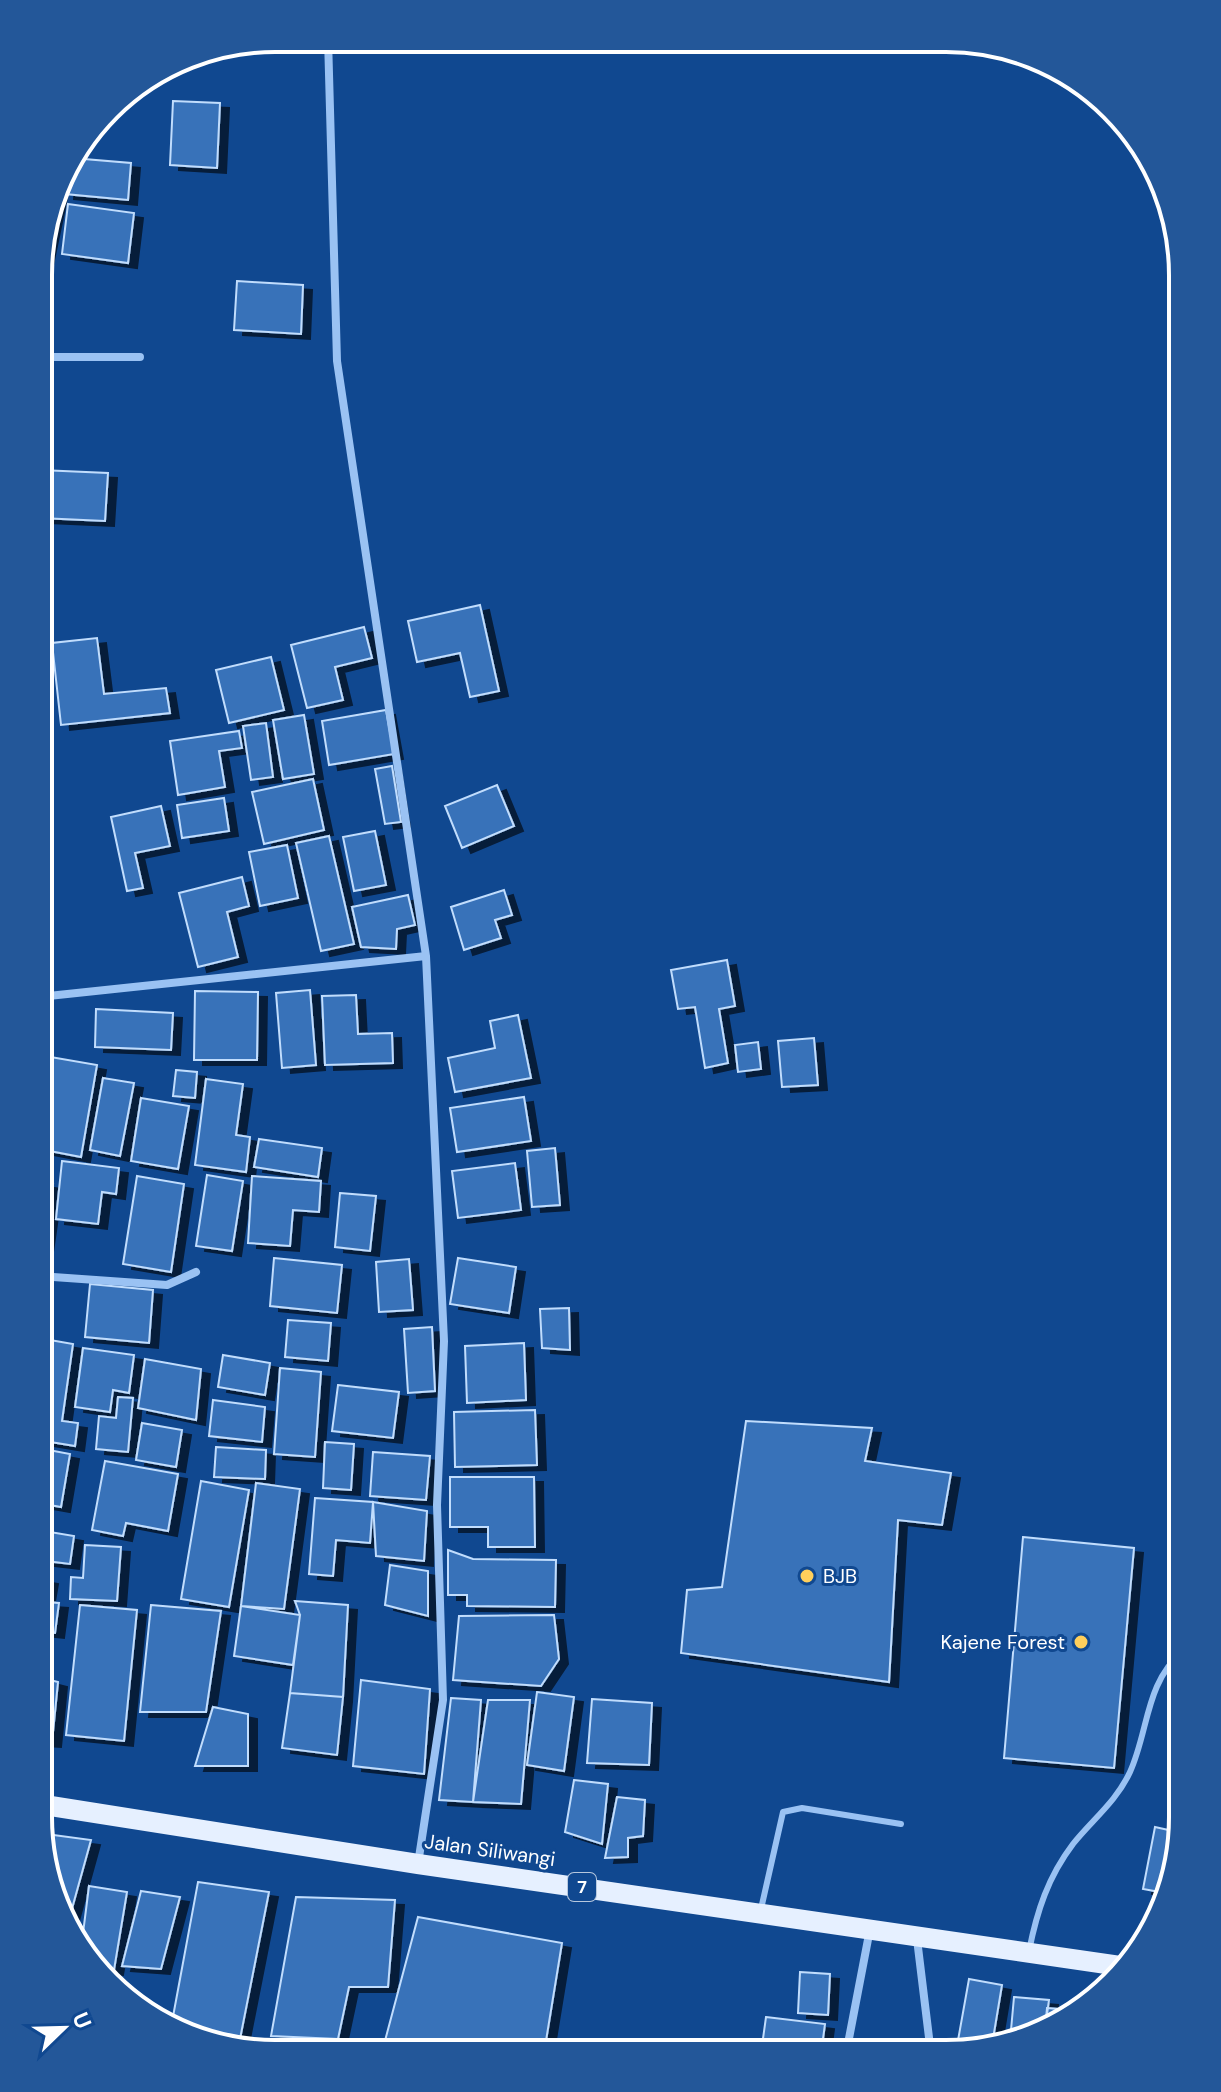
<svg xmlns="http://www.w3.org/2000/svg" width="1221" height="2092" font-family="'DM Sans',sans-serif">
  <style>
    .building { fill: #3872b9; stroke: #c1ddfd; stroke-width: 2; filter: url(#shadow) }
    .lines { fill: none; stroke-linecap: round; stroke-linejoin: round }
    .service { stroke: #9ac2f3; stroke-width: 6 }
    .minor { stroke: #9ac2f3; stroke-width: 8 }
    .primary { stroke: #e6f0ff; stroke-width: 20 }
    .poi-dot { fill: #ffcf5c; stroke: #104890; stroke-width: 3 }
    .labels { text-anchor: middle; stroke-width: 6; stroke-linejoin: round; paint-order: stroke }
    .shield { fill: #104890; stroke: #b7c8de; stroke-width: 2 }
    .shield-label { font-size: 18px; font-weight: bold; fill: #fff }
    .poi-label { font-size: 20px; fill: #fff; stroke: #104890; text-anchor: start }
    .street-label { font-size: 20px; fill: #fff; stroke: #104890 }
    .rim { fill: none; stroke: #fff; stroke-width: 4 }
  </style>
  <defs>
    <filter id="shadow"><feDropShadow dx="9" dy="5" stdDeviation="0" flood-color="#0009"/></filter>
  </defs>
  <rect width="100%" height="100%" fill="#104890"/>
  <path class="building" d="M173,101L220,103L217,168L170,165Z
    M72,158L131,163L128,200L65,194L68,164Z
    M56,193H58L44,260L40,259V245Z
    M68,204L134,213L128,263L62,254Z
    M237,281L303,285L301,334L234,330Z
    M40,470L108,473L105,521L40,518Z
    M480,605L499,691L470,697L460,653L417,662L408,621Z
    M364,627L372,658L335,667L343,700L307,708L291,645Z
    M97,638L104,694L166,688L170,713L61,725L52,643Z
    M271,657L284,710L229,723L216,670Z
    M386,710L394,754L329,765L322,721Z
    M304,715L314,774L283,779L273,720Z
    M266,723L273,777L251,780L243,726Z
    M239,731L242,748L219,751L225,787L178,795L170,741Z
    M392,766L401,822L385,824L375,769Z
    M313,779L324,830L264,844L252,792Z
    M497,785L514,826L462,848L445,806Z
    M224,798L229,831L182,838L177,805Z
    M161,806L170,846L135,853L143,888L127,891L111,817Z
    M375,831L386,885L354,891L343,837Z
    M329,836L354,944L321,951L296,843Z
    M287,845L298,898L260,906L249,852Z
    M242,877L249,906L227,912L238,957L198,967L179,893Z
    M504,890L512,915L495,920L501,938L464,950L451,907Z
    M408,895L415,925L397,929L396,949L361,947L352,907Z
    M727,960L735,1006L719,1009L728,1063L705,1068L695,1007L678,1009L671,970Z
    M310,990L316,1065L282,1068L276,993Z
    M195,991L258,992L257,1060H194Z
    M356,995L358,1034L392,1033L393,1063L325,1065L322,996Z
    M96,1009L173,1013L171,1050L95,1047Z
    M518,1015L531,1078L455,1092L448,1058L495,1048L490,1021Z
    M814,1038L818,1085L782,1087L778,1041Z
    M758,1042L761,1069L738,1072L735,1045Z
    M39,1055L97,1065L81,1157L39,1149Z
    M176,1070L197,1072L195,1098L173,1096Z
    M103,1078L134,1083L120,1156L90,1150Z
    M206,1079L243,1084L236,1135L250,1137L246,1172L195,1165Z
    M524,1097L531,1141L457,1152L450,1108Z
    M141,1098L189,1106L178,1169L131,1161Z
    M259,1139L322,1148L318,1177L254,1167Z
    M555,1148L560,1205L532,1207L527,1151Z
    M62,1161L119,1168L116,1194L102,1192L98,1224L56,1219Z
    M515,1163L521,1210L458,1218L452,1171Z
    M207,1175L243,1181L232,1251L196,1246Z
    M137,1176L184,1184L171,1272L123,1264Z
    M252,1176L321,1181L319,1212L293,1210L290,1246L248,1243Z
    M39,1182L53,1184L43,1254L39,1253Z
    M340,1193L376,1196L370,1251L335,1247Z
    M274,1258L342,1265L337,1313L270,1306Z
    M458,1258L516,1267L509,1313L450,1304Z
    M409,1259L413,1310L379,1312L376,1262Z
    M90,1284L153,1290L149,1343L85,1337Z
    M569,1308L570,1350L542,1348L540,1309Z
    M288,1320L331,1323L328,1361L285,1357Z
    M432,1327L435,1391L408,1393L404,1329Z
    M50,1340L73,1344L62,1421L78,1423L75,1446L38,1440Z
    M524,1343L526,1400L467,1403L465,1346Z
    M83,1348L134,1355L129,1393L113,1390L110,1412L75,1407Z
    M223,1355L270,1363L265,1395L218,1387Z
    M145,1359L201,1369L196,1420L138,1408Z
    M280,1368L321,1372L315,1457L274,1454Z
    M338,1385L399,1392L393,1438L332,1431Z
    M118,1397L133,1398L128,1452L96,1449L99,1416L116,1418Z
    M213,1400L265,1407L262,1442L209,1436Z
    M535,1410L537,1465L455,1467L454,1412Z
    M746,1421L872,1428L865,1461L951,1473L942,1525L898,1520L889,1682L681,1653L687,1590L722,1587Z
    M142,1423L182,1430L176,1467L136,1460Z
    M325,1442L354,1444L351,1490L323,1488Z
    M216,1447L266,1450L265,1479L214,1477Z
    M38,1448L70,1454L61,1507L38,1503Z
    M373,1452L430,1456L426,1500L370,1496Z
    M105,1461L178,1474L168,1531L126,1523L123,1536L92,1530Z
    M450,1477H534L535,1547H488V1527H450Z
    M201,1481L249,1490L229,1607L181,1599Z
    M256,1483L300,1489L284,1609L241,1606Z
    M315,1498L373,1502L370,1543L336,1540L333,1576L309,1574Z
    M373,1502L427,1511L424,1561L376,1556Z
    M38,1530L74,1536L70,1564L38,1560Z
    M1023,1537L1134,1548L1114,1768L1004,1758Z
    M85,1545L121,1547L117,1601L70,1599L71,1577L83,1578Z
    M448,1550L473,1559L556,1560L555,1607L467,1606V1595H448Z
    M390,1565L428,1571V1616L385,1605Z
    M38,1577L49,1579L45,1602L59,1603L55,1633L38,1631Z
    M295,1601L348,1605L343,1697L290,1693L300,1615Z
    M80,1605L137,1610L124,1741L66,1735Z
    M151,1605L221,1611L206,1712H140Z
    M241,1606L300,1615L293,1665L234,1656Z
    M554,1615L559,1659L541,1686L453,1680L459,1616Z
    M38,1677L58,1682L52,1742L38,1741Z
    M361,1680L430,1689L424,1774L353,1766Z
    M537,1692L574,1697L564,1771L527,1765Z
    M290,1693L343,1697L337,1755L282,1748Z
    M451,1698L481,1700L473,1802L439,1800Z
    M592,1699L652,1703L649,1765L587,1763Z
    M488,1700H530L521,1804L473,1802Z
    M213,1707L248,1714V1766H195Z
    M574,1780L608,1784L602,1844L565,1832Z
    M617,1797L645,1800L643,1836L628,1838V1857L605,1858Z
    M1155,1827L1182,1833L1160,1892L1143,1889Z
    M46,1834L91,1840L68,1923L56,1907L43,1843Z
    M198,1882L269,1892L240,2039L199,2033L172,2022Z
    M89,1886L127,1892L114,1970L104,1969L82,1941Z
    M141,1891L180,1897L161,1969L122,1966Z
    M296,1897L395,1900L388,1987H349L338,2039L271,2036Z
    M418,1917L562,1943L544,2053L382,2052Z
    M800,1972L830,1974L828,2015L798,2013Z
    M969,1979L1002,1985L992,2045L973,2049L957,2046Z
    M1014,1997L1049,2000L1045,2029L1036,2036L1010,2041Z
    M1047,2008L1070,2010L1045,2029Z
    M766,2017L825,2024L821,2054L761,2053Z"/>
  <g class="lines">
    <path class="service" d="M761,1909L783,1812L802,1808L901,1824
      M1029,1951C1037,1911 1048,1877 1073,1844C1093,1819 1116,1802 1130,1772C1149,1730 1145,1683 1183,1651"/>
    <path class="minor" d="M328,38L337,361L426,956L444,1341L437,1505L443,1700L418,1864
      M40,357H140
      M39,997L426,956
      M39,1276L167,1285L196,1272
      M917,1939L931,2054
      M846,2054L870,1929"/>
    <path class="primary" d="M38,1804L418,1864L1127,1967"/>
  </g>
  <g class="poi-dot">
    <circle cx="807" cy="1576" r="8"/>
    <circle cx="1081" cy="1642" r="8"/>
  </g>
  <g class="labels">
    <rect class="shield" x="568" y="1873" width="28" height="28" rx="6"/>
    <g class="shield-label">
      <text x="582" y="1893">7</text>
    </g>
    <g class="poi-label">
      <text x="823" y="1583">BJB</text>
      <text x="1065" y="1649" text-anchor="end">Kajene Forest</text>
    </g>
    <g class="street-label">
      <text transform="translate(490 1850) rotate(8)" y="7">Jalan Siliwangi</text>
    </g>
  </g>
  <path d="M0 0H1221V2092H0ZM275 52H946A223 223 0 0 1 1169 275V1817A223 223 0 0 1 946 2040H275A223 223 0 0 1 52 1817V275A223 223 0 0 1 275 52Z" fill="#235799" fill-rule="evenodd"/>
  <path class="rim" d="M275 52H946A223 223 0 0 1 1169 275V1817A223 223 0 0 1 946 2040H275A223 223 0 0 1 52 1817V275A223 223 0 0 1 275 52Z"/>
  <g transform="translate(64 2028) rotate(67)" stroke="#104890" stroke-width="6" paint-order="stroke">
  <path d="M0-6L14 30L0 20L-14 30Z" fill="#ffffff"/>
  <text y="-12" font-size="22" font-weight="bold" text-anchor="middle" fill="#ffffff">U</text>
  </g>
</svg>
